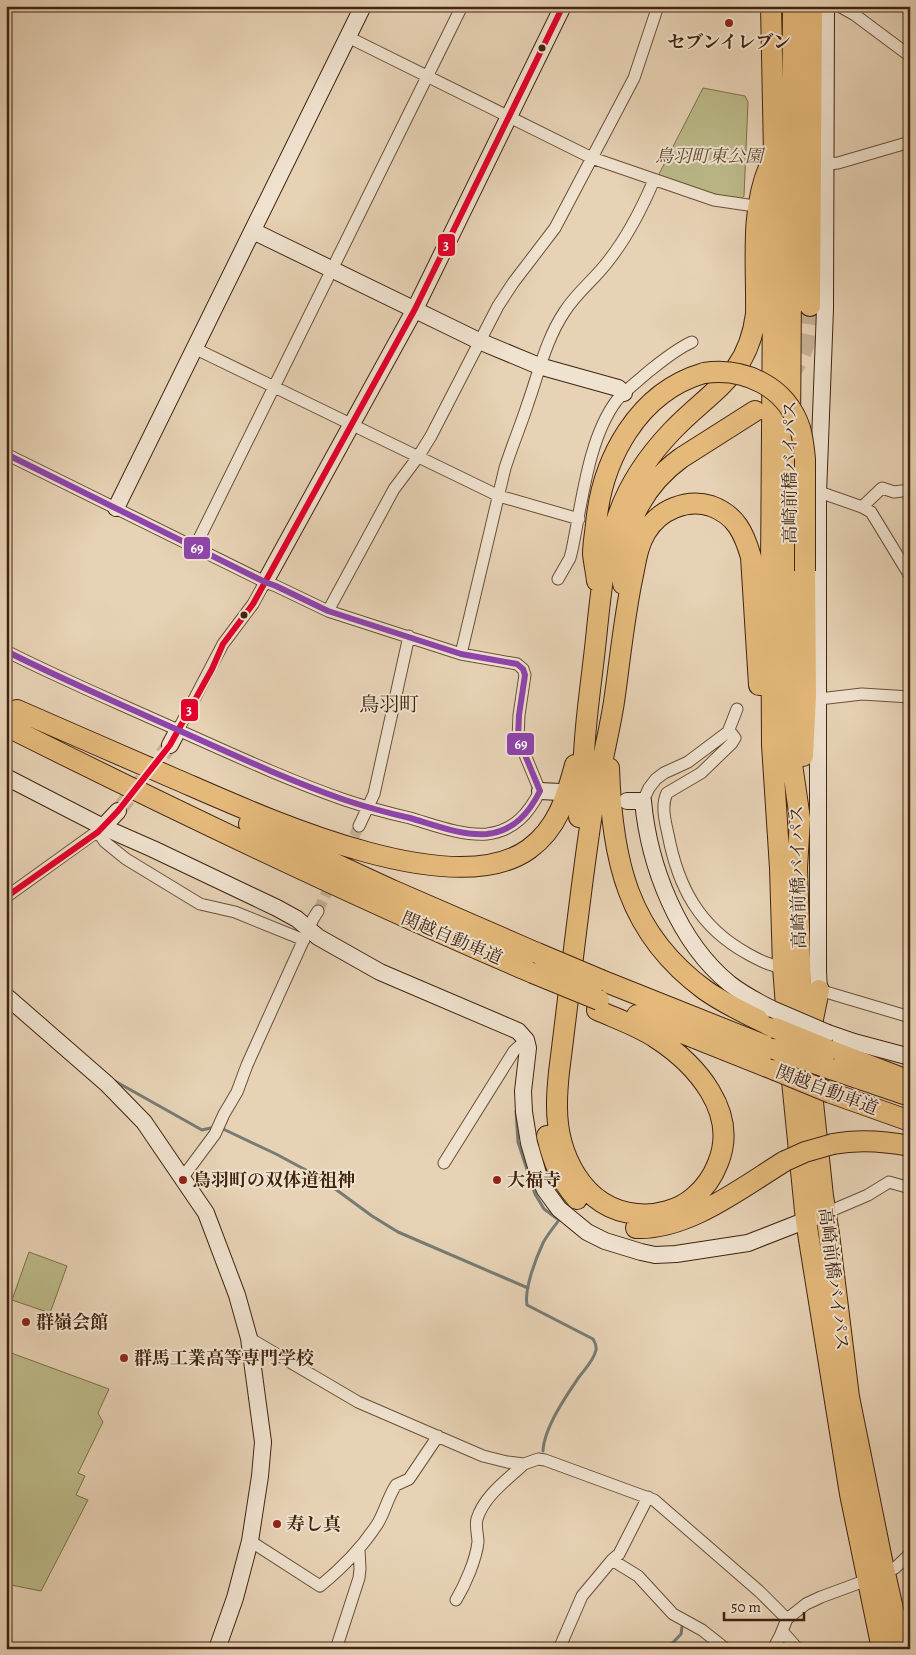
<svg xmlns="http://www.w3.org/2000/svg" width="916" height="1655" font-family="Alegreya,'Noto Serif JP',serif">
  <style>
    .green { fill: #bcba89; stroke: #7e6f4c }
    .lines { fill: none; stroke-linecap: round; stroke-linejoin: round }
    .stream { stroke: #767b74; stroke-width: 3 }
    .street-tunnel { stroke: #c6af94; stroke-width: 11; stroke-dasharray: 11 5.5; stroke-linecap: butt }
    .secondary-tunnel { stroke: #c6af94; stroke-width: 16; stroke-dasharray: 16 8; stroke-linecap: butt }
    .highway-tunnel { stroke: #c6af94; stroke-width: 20; stroke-dasharray: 20 10; stroke-linecap: butt }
    .street-casing { stroke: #6a5038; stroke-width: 13 }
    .secondary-casing { stroke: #41240f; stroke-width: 18 }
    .highway-casing { stroke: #41240f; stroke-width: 22 }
    .street { stroke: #efe2cf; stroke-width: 11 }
    .secondary { stroke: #efe2cf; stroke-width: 16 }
    .highway { stroke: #e4b97a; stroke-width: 20 }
    .secondary-bridge-casing { stroke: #41240f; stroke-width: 18; stroke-linecap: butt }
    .highway-bridge-casing { stroke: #41240f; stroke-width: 22; stroke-linecap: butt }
    .secondary-bridge { stroke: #efe2cf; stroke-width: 16 }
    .highway-bridge { stroke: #e4b97a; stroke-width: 20 }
    .bus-1-casing { stroke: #efe2cf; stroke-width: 10 }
    .bus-2-casing { stroke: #efe2cf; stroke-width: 10 }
    .bus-1 { stroke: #e4002b; stroke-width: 6 }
    .bus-2 { stroke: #8e44ad; stroke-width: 6 }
    .poi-dot { fill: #8f2418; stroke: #efe2cf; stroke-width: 2 }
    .bus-dot { fill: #41240f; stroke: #efe2cf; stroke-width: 2 }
    .labels { text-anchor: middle; stroke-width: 4; stroke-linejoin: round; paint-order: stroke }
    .poi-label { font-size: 18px; font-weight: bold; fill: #41240f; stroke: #efe2cf; text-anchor: start }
    .park-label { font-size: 18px; font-style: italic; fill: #604a2e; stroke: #efe2cf }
    .street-label { font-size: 18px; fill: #41240f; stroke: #efe2cf }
    .quarter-label { font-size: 20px; fill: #41240f; stroke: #efe2cf }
    .line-badge { stroke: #efe2cf; stroke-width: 2 }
    .badge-label { font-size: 14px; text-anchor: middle; font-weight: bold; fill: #fff }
  </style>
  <rect width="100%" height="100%" fill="#e7d2b5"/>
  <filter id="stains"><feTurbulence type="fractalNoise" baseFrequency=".004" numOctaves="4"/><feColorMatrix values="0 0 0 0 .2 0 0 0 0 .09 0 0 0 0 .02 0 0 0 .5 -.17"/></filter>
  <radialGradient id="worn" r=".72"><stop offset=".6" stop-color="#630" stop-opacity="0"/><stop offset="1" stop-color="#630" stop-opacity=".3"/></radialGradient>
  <path class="green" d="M703,88L745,96L748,102L744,196L740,200L724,198L658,176Z
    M29,1252L67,1266L50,1313L12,1300Z
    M6,1351L109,1389L98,1413L103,1422L78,1473L85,1476L76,1495L88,1500L41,1591L6,1584Z"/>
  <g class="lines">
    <path class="stream" d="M113,1080L202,1130L215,1127
      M516,1111L518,1142L535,1194L544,1209L559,1220C554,1227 547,1235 543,1243C536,1258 524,1289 527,1305L593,1339C595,1343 597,1345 596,1350C594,1360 585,1369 579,1377C566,1396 544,1428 543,1451
      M221,1128L276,1154L319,1177L372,1216L398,1232L528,1288
      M667,1649L681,1634L682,1627"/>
    <path class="street-tunnel" d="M347,851L359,826
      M318,911L333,879"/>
    <path class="secondary-tunnel" d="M118,811L170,745"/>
    <path class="highway-tunnel" d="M786,379C804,355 809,335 810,306"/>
    <g class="street-casing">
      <path id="street" d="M839,6L855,15L910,56
        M348,37L592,158L714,200L748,205
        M827,164L838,163L910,142
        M194,348L499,496L579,519
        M6,454L265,582L276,586L328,611L461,654L517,664L523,669L525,675L519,715L518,738L540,791C529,813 514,831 487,834C462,836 434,825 410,818C388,813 366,807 345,800C282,778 221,749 160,722C109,699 57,677 6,651
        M818,494H825L862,507L871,512L910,576
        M862,507L882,488L894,492L910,490
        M195,547L462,6
        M558,579L570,558L572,550C582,503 588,438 617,400C626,390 638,381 648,372C662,361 676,349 692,342
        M328,611L394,489L418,457L431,436L498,306L513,283L555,228L634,78L658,6
        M461,654L505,468C512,446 521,425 528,403C539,372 546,339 565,311C577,292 596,278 609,260C628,236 642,208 654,180
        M819,699L862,694L910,697
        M178,730L223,644L253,604L265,582
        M728,732L732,734L735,738L732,743L701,773L667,793C661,805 665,821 668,834C678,887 699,927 748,954C759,960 770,966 783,967
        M643,801L649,788L656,779L664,773L688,762L728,732L737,709
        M359,826L374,794L409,636
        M98,832L105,842L126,859L200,904L235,912L304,940
        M6,897L102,828
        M819,990L910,1017
        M444,1163L514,1051L526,1040
        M183,1177L215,1134L224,1114L237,1092L247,1065L313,919L318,911
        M826,1213L868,1195L889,1182L910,1188
        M249,1338L358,1402L483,1456L507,1462L524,1464L538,1459L545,1460L654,1500L760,1592L787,1619
        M250,1541L320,1586C342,1568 362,1548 378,1523C385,1511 388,1497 396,1485L409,1479L438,1436
        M612,1560L638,1576L673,1614L702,1630L726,1649
        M456,1600C465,1585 476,1560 478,1542C478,1535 475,1526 477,1519C484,1496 507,1480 524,1464
        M782,1631L798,1649
        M336,1649L359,1578L360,1569L359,1549
        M559,1649L582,1596L612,1560L619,1554L648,1497
        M773,1649L780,1636L787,1619L806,1604L821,1597L886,1573L895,1568L910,1554"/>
    </g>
    <g class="secondary-casing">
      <path id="secondary" d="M253,231L479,341L539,366L618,388L624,393
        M116,508L363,6
        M265,582L415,309L563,6
        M170,745L178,730
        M6,777L103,827L153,849L277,908L297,919L318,937L380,972L518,1031L526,1040L528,1048L523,1091L524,1112L529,1143L539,1177L545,1190L559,1209L587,1232L605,1241L641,1252L655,1255L676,1254L748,1243L817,1216
        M540,791L560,792
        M627,801H643C649,866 678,942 730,984C743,994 758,1002 772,1009
        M103,827L118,811
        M819,990L818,972V494L825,309L826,6
        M6,996L107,1084L144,1122L206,1213L237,1295L249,1338L263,1442L260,1476L250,1541L235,1598L217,1649
        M828,1033L854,1042L910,1057"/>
    </g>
    <g class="highway-casing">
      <path id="highway" d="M771,6L774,154L771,570L772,745L780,868L783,967L788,1032
        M793,6L789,575L787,671L792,764L800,819L797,868L801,990L823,1196L829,1234L849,1397L882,1560L902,1649
        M810,306L812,6
        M597,581C596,572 594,563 593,554C593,545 595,534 596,524C602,459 638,392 704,373
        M623,584C618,534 641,487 681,458L755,411
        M17,710C69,733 121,755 173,778C252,812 450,906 529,849C558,828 566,798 575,765
        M6,726C180,813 355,897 533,973
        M803,756L806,695L805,571
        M609,768C612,859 627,933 705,990C726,1005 751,1016 775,1028
        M579,817C583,787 583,757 586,727C589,694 594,661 597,629C601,591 605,549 619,513C630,483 650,454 672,431C711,390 748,377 756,314C757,267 750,211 769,167
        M249,824L392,890L537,953
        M601,980L774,1049
        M597,1010C617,1019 638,1026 656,1038C696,1064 739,1112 718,1163C713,1176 705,1188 694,1197C679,1210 657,1216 637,1214C582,1209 556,1153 557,1103C557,1093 558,1082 559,1072C570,986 579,899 592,813C598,776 608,740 614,702C620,660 624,617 633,575C636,560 638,545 646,532C659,510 687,498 711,506C736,515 744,533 751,557L759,685
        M637,1015L775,1070
        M812,1032L813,1019L819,990
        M829,1050L910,1081
        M790,1061L806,1221L850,1494L882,1649
        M831,1069L910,1096
        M831,1093L910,1121
        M547,1136C553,1161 560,1180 577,1199
        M833,1144C859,1139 884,1141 910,1146
        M636,1228C688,1230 741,1188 785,1161"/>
    </g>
    <use href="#street" class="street"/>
    <use href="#secondary" class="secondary"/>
    <use href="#highway" class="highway"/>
    <g class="secondary-bridge-casing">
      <path id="secondary-bridge" d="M772,1009L828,1033"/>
    </g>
    <g class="highway-bridge-casing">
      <path id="highway-bridge" d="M704,373C745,367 786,387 800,428C803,438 804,449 805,459V571
        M537,953L601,980
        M533,973L599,1000
        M775,1028L829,1050
        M774,1049L831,1069
        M775,1070L831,1093
        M785,1161L805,1152L833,1144"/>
    </g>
    <use href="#secondary-bridge" class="secondary-bridge"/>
    <use href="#highway-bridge" class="highway-bridge"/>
    <g class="bus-1-casing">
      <path id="bus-1" d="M6,897L98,832L118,811L170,745L212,669L223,644L253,604L415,309L563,6"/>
    </g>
    <g class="bus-2-casing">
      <path id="bus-2" d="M6,454L265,582L276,586L328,611L461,654L517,664L523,669L525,675L519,715L518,738L540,791C529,813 514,831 487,834C462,836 434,825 410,818C388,813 366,807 345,800C282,778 221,749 160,722C109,699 57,677 6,651"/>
    </g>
    <use href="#bus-1" class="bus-1"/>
    <use href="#bus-2" class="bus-2"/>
  </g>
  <g class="poi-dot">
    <circle cx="729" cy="23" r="5"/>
    <circle cx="183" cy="1180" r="5"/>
    <circle cx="497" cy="1180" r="5"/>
    <circle cx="26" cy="1322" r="5"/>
    <circle cx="124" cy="1358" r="5"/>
    <circle cx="277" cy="1524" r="5"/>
  </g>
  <g class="bus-dot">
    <circle cx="542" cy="48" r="4.5"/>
    <circle cx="244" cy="615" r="4.5"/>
  </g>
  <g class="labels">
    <g class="poi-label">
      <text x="729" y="48" text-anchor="middle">セブンイレブン</text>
      <text x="193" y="1186">鳥羽町の双体道祖神</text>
      <text x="507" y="1186">大福寺</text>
      <text x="36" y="1328">群嶺会館</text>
      <text x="134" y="1364">群馬工業高等専門学校</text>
      <text x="287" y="1530">寿し真</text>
    </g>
    <g class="park-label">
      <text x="709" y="162">鳥羽町東公園</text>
    </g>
    <g class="street-label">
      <text transform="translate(790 472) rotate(-90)" y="6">高崎前橋バイパス</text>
      <text transform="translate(798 877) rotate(-91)" y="6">高崎前橋バイパス</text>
      <text transform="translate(452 938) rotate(23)" y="6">関越自動車道</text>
      <text transform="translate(827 1090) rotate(21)" y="6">関越自動車道</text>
      <text transform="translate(834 1279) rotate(83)" y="6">高崎前橋バイパス</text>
    </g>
    <g class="quarter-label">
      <text x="389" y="711">鳥羽町</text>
    </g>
  </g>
  <g class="line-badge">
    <rect x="437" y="233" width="19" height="24" rx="5" fill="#e4002b"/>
    <rect x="183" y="536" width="28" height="24" rx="5" fill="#8e44ad"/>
    <rect x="180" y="698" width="19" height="24" rx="5" fill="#e4002b"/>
    <rect x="506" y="732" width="29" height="24" rx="5" fill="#8e44ad"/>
  </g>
  <g class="badge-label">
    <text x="446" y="250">3</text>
    <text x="197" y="553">69</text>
    <text x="189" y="715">3</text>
    <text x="521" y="749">69</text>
  </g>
  <rect width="916" height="1655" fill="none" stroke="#e7d2b5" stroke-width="25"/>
  <rect x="8" y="8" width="901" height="1640" fill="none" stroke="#41240f" stroke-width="2.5"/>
  <rect x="12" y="12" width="891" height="1630" fill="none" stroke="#41240f"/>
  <path d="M724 1612v8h80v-8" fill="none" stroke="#41240f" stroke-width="2.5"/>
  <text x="731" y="1612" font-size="15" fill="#41240f" stroke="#efe2cf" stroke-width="4" paint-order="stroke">50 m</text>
  <rect width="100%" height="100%" filter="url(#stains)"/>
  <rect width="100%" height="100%" fill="url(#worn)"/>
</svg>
